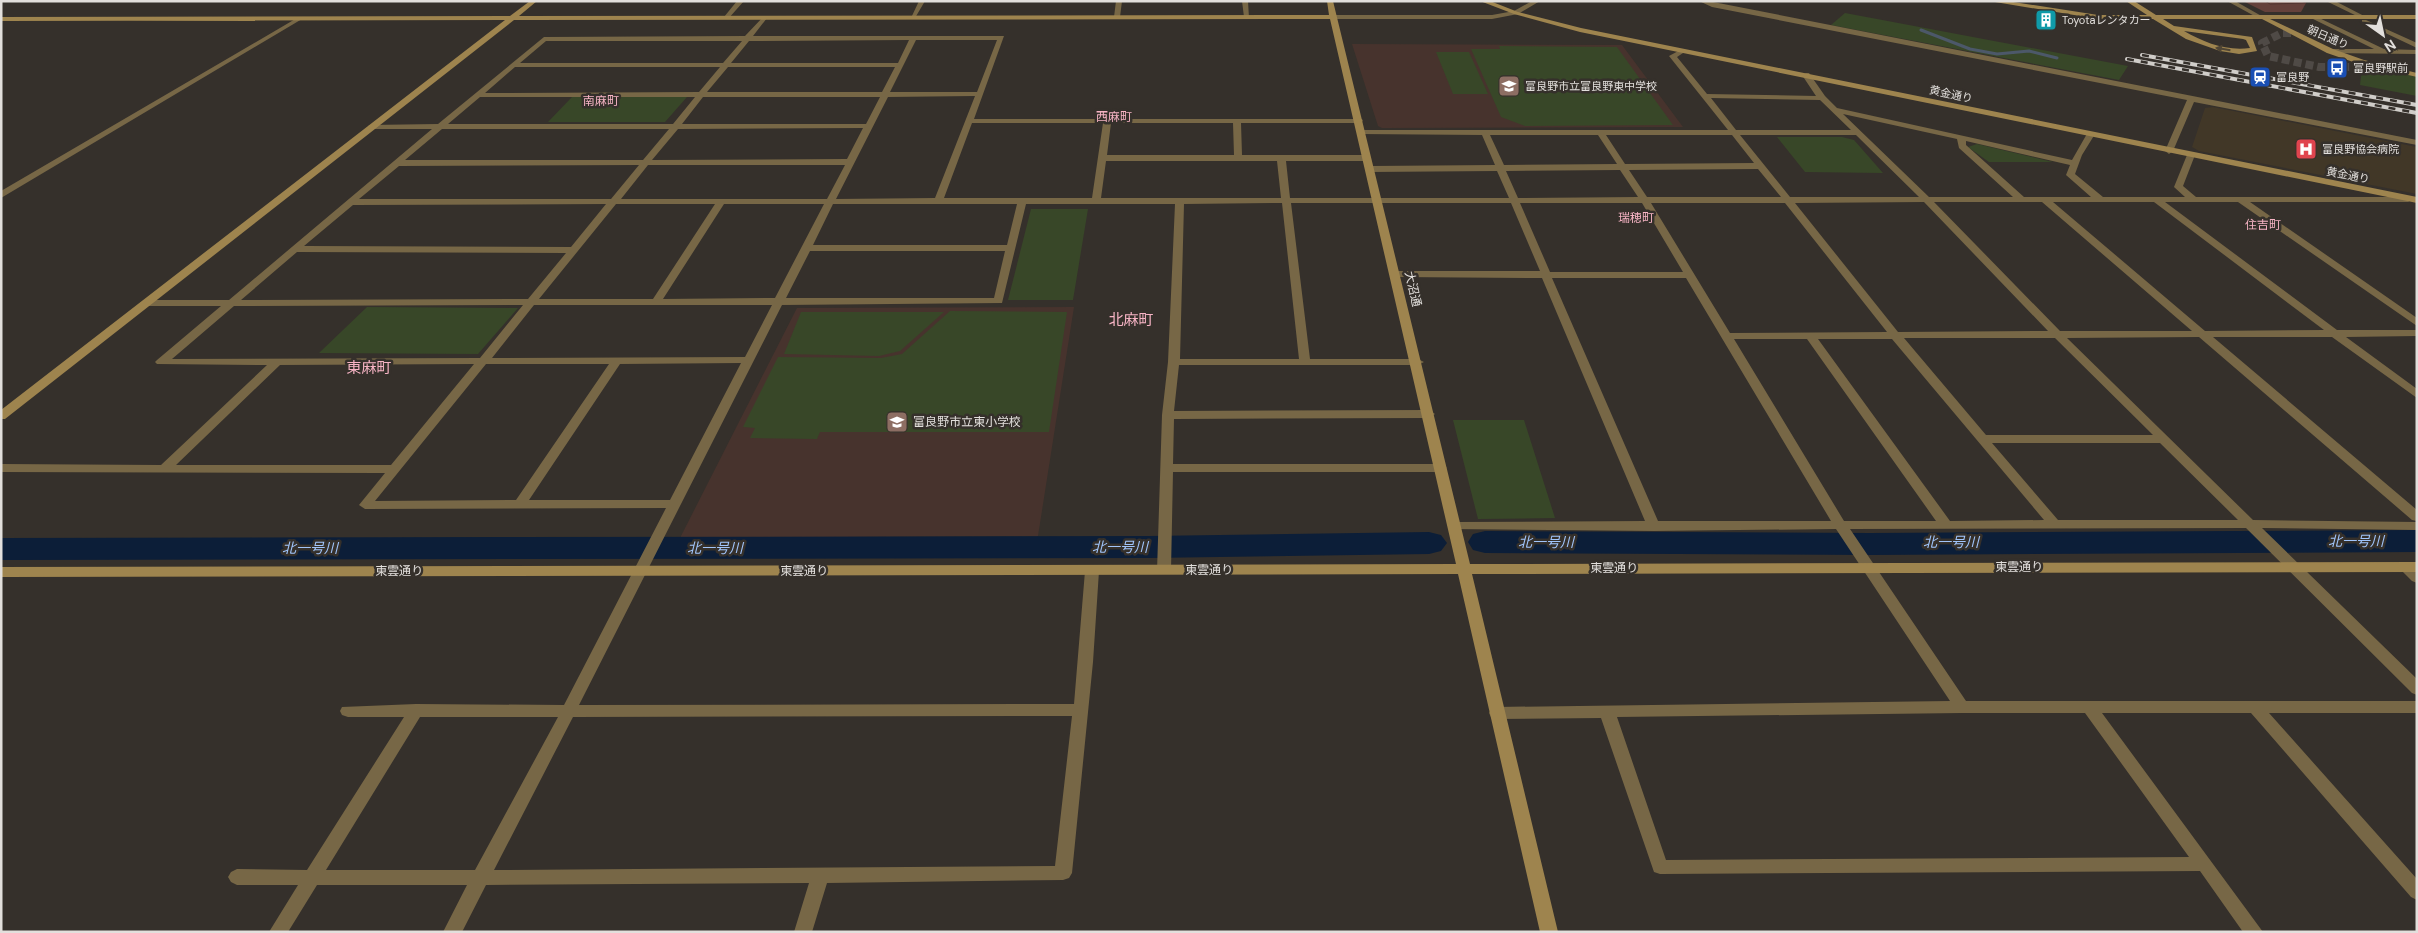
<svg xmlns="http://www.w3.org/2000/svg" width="2418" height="933" font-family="'DM Sans','Noto Sans JP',sans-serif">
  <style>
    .education { fill: #47332d }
    .medical { fill: #413727 }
    .green { fill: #384728 }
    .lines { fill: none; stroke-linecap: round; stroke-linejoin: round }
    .stream { stroke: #4c5869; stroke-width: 3 }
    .river { fill: #0c1e38; fill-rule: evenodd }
    .street-tunnel { stroke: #4f4a46; stroke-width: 8; stroke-dasharray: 8 4; stroke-linecap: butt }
    .street { fill: #776746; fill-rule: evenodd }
    .secondary { fill: #9e844e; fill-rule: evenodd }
    .rail-casing { stroke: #d0cdc9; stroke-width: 4 }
    .rail { stroke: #35302b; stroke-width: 2.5; stroke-dasharray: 7; stroke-linecap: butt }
    .wall { fill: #64413b }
    .building { fill: #744c45; stroke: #513530 }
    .oneway { fill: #4f4534 }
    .labels { text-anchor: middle; stroke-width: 5; stroke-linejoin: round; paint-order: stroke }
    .far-poi-label { font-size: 11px; fill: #e2dfdc; stroke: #35302b; text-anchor: start }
    .far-street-label { font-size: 11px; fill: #e2dfdc; stroke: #35302b }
    .far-quarter-label { font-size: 12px; fill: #f7b4c5; stroke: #35302b }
    .street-label { font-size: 12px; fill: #e2dfdc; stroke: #35302b }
    .poi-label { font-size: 12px; fill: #e2dfdc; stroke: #35302b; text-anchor: start }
    .water-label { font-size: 14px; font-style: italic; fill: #a1c5fb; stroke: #35302b }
    .quarter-label { font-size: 15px; fill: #f7b4c5; stroke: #35302b }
  </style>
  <rect width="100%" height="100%" fill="#35302b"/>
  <path class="education" d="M1352,44L1622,45L1683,127L1382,128L1378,126Z
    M1074,307L1038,536L680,538L797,308Z"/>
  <path class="medical" d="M2213,107L2417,147V194L2199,151L2192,147L2205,108Z"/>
  <path class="green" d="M1845,13L2128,66L2119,80L1831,25Z
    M1499,46L1617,47L1673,125L1525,126L1501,117L1471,49H1500Z
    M1436,52H1469L1488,94H1453Z
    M2378,68L2417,77V96L2360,85L2362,69Z
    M572,97H687L665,122H548Z
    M1777,137H1842L1854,140L1883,173L1805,172Z
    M1977,144L2053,162H1989L1968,147Z
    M1031,209H1088L1073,300H1008Z
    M367,307L518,308L478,354L319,353Z
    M950,311L1067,312L1049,432H820L817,439L750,438L755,428L743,427L778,357L881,358L902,354Z
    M801,312H944L900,351L879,356L784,354Z
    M1453,420H1524L1555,518L1478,519Z"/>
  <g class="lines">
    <path class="stream" d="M1921,30L1970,49L1997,54L2029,51L2057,58"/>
    <path class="river" d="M2417,530V552L1870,555L1485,553L1473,550L1468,542L1473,534L1485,531L1870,533Z
      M1429,532L1441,535L1447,543L1441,551L1429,554L1149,558L1,560V538L1149,536Z"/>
    <path class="street-tunnel" d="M2291,33H2282L2262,43L2268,56L2319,67H2368"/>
    <path class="street" d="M737,1H744L728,19H724V17Z
      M919,1H925L915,18H911Z
      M1116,1H1122L1120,17L1117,19L1114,17Z
      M1242,1H1248L1249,18L1244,17Z
      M1532,1H1540L1518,14L1492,19H1333L1330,17L1333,15H1492L1514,11Z
      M1699,1H1708L2417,140V145L2194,102L2173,151L2169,154L2165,151L2187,100L1712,7Z
      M2227,1H2235L2265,18L2260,19Z
      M2326,1H2335L2366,17L2361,18Z
      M764,16L767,18L753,36H1004L974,119H1362L1363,121L1359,123H1241L1242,155H1367L1371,158L1367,161H1286L1290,198H1509L1497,171L1370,172L1366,169L1370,166L1495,165L1482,135L1359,134L1358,132L1362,130H1728L1669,56L1682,49L1686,51L1677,57L1707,94L1816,96L1802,75L1806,73H1809L1825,96L1837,108L2072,160L2088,132H2094L2095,134L2082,155L2075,174L2103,197H2185L2174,187L2187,155L2191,152L2195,155L2183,186L2196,197H2411L2413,199L2408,202H2250L2417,318V326L2238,202H2165L2337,330H2417V336L2346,337L2417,389V398L2332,337H2213L2417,510V521L2412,520L2199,337L2067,338L2253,520L2417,522V530L2262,528L2417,679V695L2412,693L2246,528L1850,529L1966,701H2417V713H2269L2417,879V900L2411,897L2251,713H2102L2263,932H2243L2200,871L1660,874L1654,872L1601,718L1497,719L1491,717L1489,713L1491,709L1497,707L1950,701L1836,529L1654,531L1450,529L1448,526L1455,522L1645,521L1542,278L1397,277L1392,274L1397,271H1540L1511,203H1291L1310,359H1418L1424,362L1418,365H1179L1174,411L1429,410L1435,414L1429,418L1174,419L1173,464H1441L1447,468L1441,472H1173L1171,571L1169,574H1159L1157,571L1162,415L1168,362L1175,204H1026L1002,303L782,305L579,705L1074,704L1085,571L1087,568H1097L1099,571L1093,662L1072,873L1069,878L1063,880L827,883L812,932H794L809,883L486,885L462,932H443L467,885H317L288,932H269L298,885H237L231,882L228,877L231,872L237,869L307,870L404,717H348L342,715L340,711L342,707L416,704L564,705L666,508L365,509L359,505L385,473L1,472V464L161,465L267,365L157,364L155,362L157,360L221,306H145L140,303L145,300H229L432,129H372L368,127L369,125L438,124L544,37L745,36ZM909,40L898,63H731L749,41ZM916,40H997L977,92H890ZM546,41H742L723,63H520ZM515,67H720L699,92L485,93ZM728,67H895L882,92H707ZM975,96L935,198L836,199L888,97ZM480,97H695L673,124H448ZM703,97H880L866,124H682ZM1711,98L1820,100L1851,130H1736ZM1843,114L1957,139L1959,148L2013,197H1929ZM972,123H1103L1092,198H944ZM1111,123H1233L1234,155H1107ZM863,128L847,159L652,160L678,129ZM442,129H669L643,160H405ZM1490,135H1598L1617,164L1504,165ZM1606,135H1732L1754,163L1625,164ZM1740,135H1856L1919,197H1790ZM1966,141L2070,165L2066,175L2091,197H2024L1966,145ZM1106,161H1277L1281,198H1101ZM639,165L611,199H359L399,166ZM648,165H845L827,199H621ZM1758,169L1781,197H1647L1629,170ZM1620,170L1638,197L1518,198L1506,171ZM1924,202L2048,331L1898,332L1795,203ZM1934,202H2042L2192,331H2060ZM2053,202H2154L2324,330L2205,331ZM1282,203L1299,359H1180L1184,204ZM1520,203H1642L1683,272H1550ZM1651,203H1785L1887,332L1730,333ZM606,204L571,247L304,246L353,205ZM616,204H715L653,299H539ZM724,204H824L775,298L663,299ZM833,204H1017L1007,245H813ZM810,251H1005L994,298H786ZM297,252L566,253L528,299L241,300ZM1552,278H1686L1831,521H1658ZM523,305L480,358L172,359L234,306ZM534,305H772L745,357L492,358ZM1904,338H2055L2153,435H1986ZM1734,339H1807L1936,521H1844ZM1818,339H1892L2044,520L1950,521ZM741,363L670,500H529L620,364ZM474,364L391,465H176L280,365ZM486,364H609L516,500L375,501ZM1992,443H2160L2238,520H2058ZM1962,713H2085L2189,857L1666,860L1617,717ZM1072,716L1055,866L494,870L573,717ZM420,717H558L475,870H326Z
      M2311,16H2315L2384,49L2417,50V54L2327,53L2326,51L2330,49H2374L2311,18Z
      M297,18L302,19L1,198V191Z
      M2362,20H2366L2417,43V48L2362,22Z
      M2405,562L2417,570V583L2412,581L2398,567L2400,564Z"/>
    <path class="secondary" d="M530,1H537L519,16L1329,15L1327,1H1333L1470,564L2417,562V572L1472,574L1558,932H1540L1458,574L1,577V567L1456,564L1330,19L514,20L5,419H1V410L505,20L1,21V17L510,16Z
      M1480,1H1490L1518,12L1581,28L2417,197V203L1580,32L1514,14Z
      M1989,1H2007L2098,15H2147L2126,1H2134L2156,15H2417V19H2270L2333,49L2364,60L2417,73V77L2359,64L2327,53L2262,19H2163L2174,26L2252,37L2257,51L2239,54L2220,51L2186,39L2153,19H2098ZM2184,31L2243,39L2246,40L2250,48C2226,51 2205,43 2184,31Z"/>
    <g class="rail-casing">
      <path id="rail" d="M2142,55L2417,105
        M2127,59L2417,113"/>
    </g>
    <use href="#rail" class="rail"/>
  </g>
  <path class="wall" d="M2243,1H2301L2306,3L2301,12H2265Z"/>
  <path class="building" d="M2265,1H2301L2306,3L2270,4Z"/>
  <defs><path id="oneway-solid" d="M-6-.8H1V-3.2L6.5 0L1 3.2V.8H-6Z" transform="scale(1.25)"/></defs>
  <use class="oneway" href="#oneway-solid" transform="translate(2223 49) rotate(-171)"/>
  <defs>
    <g id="building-square" transform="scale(1.125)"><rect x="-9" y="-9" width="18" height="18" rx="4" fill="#0f9aa8" stroke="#35302b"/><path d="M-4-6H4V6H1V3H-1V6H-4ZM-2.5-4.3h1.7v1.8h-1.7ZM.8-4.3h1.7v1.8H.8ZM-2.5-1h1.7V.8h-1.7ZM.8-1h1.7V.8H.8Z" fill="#fff"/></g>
    <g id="bus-square" transform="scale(1.125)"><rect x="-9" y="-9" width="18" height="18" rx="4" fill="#1a4fb4" stroke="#35302b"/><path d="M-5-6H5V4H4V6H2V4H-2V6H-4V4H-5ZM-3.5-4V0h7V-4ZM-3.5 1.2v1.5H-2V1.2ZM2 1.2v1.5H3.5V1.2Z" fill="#fff"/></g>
    <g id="station-square" transform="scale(1.125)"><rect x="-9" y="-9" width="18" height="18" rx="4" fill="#1a4fb4" stroke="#35302b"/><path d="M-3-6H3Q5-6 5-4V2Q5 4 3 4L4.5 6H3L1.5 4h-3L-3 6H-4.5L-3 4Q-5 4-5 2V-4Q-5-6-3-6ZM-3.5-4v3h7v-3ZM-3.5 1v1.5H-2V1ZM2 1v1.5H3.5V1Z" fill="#fff"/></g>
    <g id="school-square" transform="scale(1.125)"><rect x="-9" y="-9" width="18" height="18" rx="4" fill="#8d6e63" stroke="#35302b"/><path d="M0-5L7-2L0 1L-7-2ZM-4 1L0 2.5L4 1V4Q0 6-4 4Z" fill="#fff"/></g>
    <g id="hospital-square" transform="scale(1.125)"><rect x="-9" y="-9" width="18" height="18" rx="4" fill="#e0444e" stroke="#35302b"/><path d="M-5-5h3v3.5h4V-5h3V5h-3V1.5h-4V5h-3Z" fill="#fff"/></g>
  </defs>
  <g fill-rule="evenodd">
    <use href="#building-square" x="2046" y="20"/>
    <use href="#bus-square" x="2337" y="68"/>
    <use href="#station-square" x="2260" y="77"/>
    <use href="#school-square" x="1509" y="86"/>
    <use href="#hospital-square" x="2306" y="149"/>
    <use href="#school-square" x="897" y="422"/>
  </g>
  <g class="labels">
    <g class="far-poi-label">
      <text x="2062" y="24">Toyotaレンタカー</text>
      <text x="2353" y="72">富良野駅前</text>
      <text x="2276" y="81">富良野</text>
      <text x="1525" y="90">富良野市立富良野東中学校</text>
      <text x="2322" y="153">富良野協会病院</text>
    </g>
    <g class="far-street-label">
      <text transform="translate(2328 37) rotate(23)" y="4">朝日通り</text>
      <text transform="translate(1951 94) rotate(12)" y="4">黄金通り</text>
      <text transform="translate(2348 175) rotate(11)" y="4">黄金通り</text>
    </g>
    <g class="far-quarter-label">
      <text x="601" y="105">南麻町</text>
      <text x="1114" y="121">西麻町</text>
      <text x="1636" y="222">瑞穂町</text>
      <text x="2263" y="229">住吉町</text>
    </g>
    <g class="street-label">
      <text transform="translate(1413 289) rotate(77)" y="4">大沼通</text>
      <text x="2019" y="571">東雲通り</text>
      <text x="1614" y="572">東雲通り</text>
      <text x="1209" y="574">東雲通り</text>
      <text x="399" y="575">東雲通り</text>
      <text x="804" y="575">東雲通り</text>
    </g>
    <g class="poi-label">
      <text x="913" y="426">富良野市立東小学校</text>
    </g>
    <g class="water-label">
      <text x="2356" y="546">北一号川</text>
      <text x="1546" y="547">北一号川</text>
      <text x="1951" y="547">北一号川</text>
      <text x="1120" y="552">北一号川</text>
      <text x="310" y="553">北一号川</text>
      <text x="715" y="553">北一号川</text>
    </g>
    <g class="quarter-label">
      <text x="1131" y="325">北麻町</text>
      <text x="369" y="373">東麻町</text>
    </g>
  </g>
  <rect width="2418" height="933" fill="none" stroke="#e2dfdc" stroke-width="5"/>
  <g transform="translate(2383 35) rotate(147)" stroke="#35302b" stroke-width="4" paint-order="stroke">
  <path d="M0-4L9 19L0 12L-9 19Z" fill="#e2dfdc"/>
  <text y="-8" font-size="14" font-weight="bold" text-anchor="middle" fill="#e2dfdc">N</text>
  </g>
</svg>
